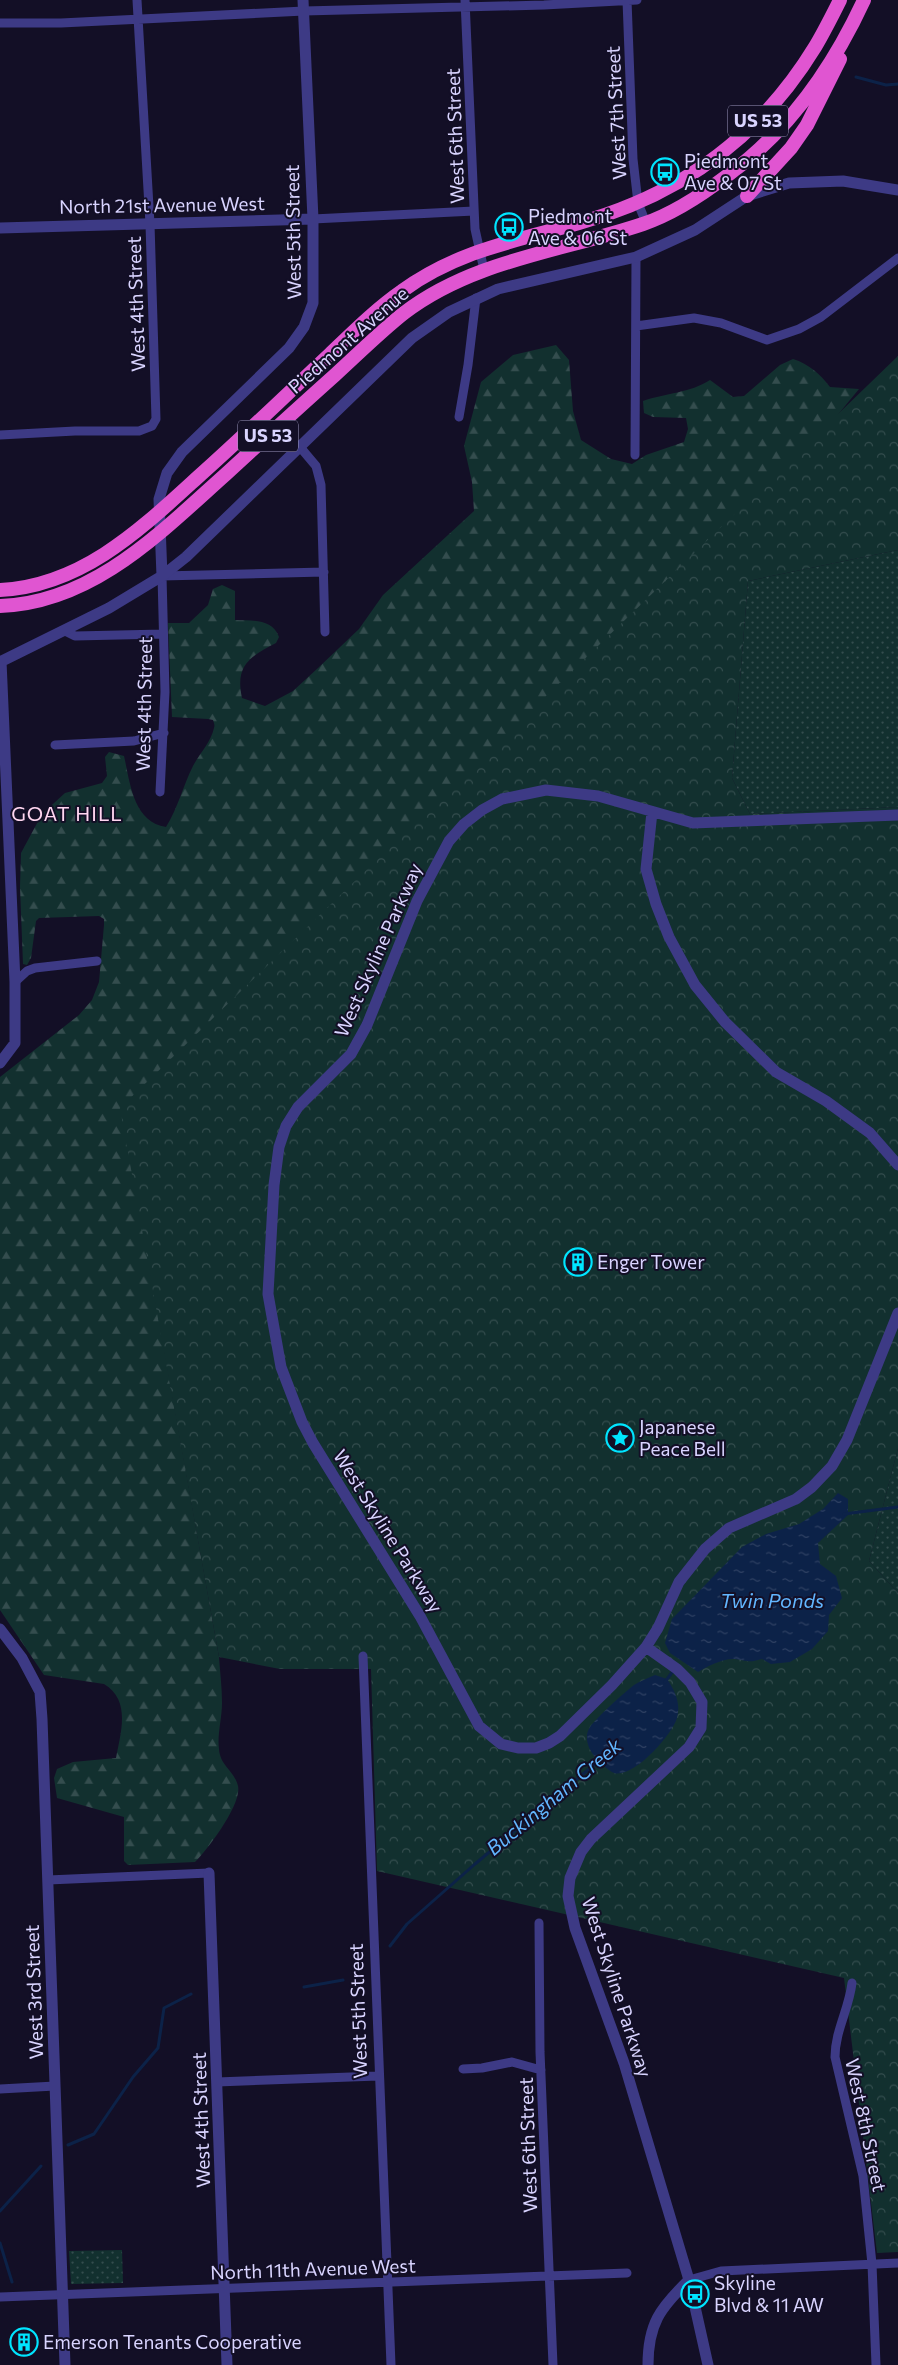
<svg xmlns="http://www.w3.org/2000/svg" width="898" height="2365" font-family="Commissioner,sans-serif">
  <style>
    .grass { fill: url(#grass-dots) }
    .forest { fill: url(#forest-firs) }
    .park { fill: url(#park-crowns) }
    .water { fill: url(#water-ripples) }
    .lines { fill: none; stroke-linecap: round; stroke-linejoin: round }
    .stream { stroke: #0c2248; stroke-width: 3 }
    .minor { stroke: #3d3a85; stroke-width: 9 }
    .tertiary { stroke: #3d3a85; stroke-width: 11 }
    .trunk { stroke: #e055d1; stroke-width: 14 }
    .labels { text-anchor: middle; stroke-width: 4; stroke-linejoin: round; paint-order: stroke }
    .shield { fill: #130f26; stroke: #9e99be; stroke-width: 1 }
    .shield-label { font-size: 18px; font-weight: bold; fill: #d9d4ff }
    .street-label { font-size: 19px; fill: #d9d4ff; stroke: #130f26 }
    .poi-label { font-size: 19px; fill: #d9d4ff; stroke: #130f26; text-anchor: start }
    .neighbourhood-label { font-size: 20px; letter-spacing: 1px; fill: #ffd6f0; stroke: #130f26 }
    .water-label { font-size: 20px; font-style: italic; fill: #62b6ff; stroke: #130f26 }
  </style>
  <defs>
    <pattern id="grass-dots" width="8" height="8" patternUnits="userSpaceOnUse" patternTransform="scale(1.25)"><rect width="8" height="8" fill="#12302f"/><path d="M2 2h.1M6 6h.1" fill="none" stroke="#344d4e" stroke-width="1.8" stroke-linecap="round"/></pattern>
    <pattern id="forest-firs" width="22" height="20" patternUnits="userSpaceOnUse" patternTransform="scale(1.25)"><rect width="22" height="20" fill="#12302f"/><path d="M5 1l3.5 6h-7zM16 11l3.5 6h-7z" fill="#344d4e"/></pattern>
    <pattern id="park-crowns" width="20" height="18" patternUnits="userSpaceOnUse" patternTransform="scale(1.25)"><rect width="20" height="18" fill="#12302f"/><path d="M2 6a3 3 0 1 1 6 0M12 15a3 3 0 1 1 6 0" fill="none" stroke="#344d4e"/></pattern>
    <pattern id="water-ripples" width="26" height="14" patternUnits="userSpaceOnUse" patternTransform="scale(1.25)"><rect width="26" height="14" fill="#0c2248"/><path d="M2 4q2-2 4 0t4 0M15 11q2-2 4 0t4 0" fill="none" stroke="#2f4163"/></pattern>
  </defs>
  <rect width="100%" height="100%" fill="#130f26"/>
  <path class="grass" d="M898,550V807L750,814L732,778L748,581Z
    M898,1448V1593L869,1561Z
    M122,2250L123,2283L71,2284L69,2251Z"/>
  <path class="forest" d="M556,345L569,360L573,411L581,440L611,459L632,464L646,455L684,442L688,429L686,418L653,417L644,413L643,401C666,393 690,393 710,380L733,397L744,396L780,365L793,359C809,364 820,374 830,387L859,389L831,423L121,1108L219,1657C220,1672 222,1688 222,1703C222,1718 217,1735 219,1749C220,1766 234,1770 238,1786C242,1804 208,1849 195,1862L128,1865L124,1861V1817L57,1798L54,1778L57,1769L73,1762L116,1758C121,1732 131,1700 104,1684L44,1675L0,1610V1077L79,1015L92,1000L99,982L104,925V919L99,916L39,918L36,921L31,958L27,965L23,964L20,887L21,853L42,814L65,793L102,783L107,776L105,757L109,752L124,756C130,782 133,822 166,827C178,808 183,786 193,766C200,753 211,742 214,728C215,725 214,723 213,720L208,719L172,717L168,623H189L208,605L213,589L222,585L235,591V620C252,621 272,618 279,637L276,643C249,657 235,666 242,698L265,706L293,691L318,668L359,629L383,595L474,511L472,482L464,446L481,382L513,355Z"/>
  <path class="park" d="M898,356V550L748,581L732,778L750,814L898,807V1448L869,1561L898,1593V2252L877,2253L844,1978L377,1871L371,1669H280L219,1657L120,1108Z"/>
  <path class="water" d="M838,1493L848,1499V1515L818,1543L820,1564L836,1576L842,1598L829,1615L828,1631L812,1649L790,1662L771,1664L762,1659C748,1663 748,1661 735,1659C724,1658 707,1666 698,1672L670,1653L665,1643L672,1619L742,1547L766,1534L799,1524L823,1509Z
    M655,1675L667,1679C675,1691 681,1703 677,1718C672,1735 633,1779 614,1773C607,1770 601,1763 596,1758C589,1751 583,1737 590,1727C596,1718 625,1692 634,1685C640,1681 648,1678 655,1675Z"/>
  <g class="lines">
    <path class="stream" d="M856,77L886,85L898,84
      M844,1514L898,1507
      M665,1682L673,1671
      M390,1946L407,1924L475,1864L601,1759
      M304,1987L343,1980
      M68,2145L94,2134L133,2077L158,2048L164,2008L191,1994
      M0,2211L41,2166
      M0,2243L12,2282"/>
    <path class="minor" d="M465,0L475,229L484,270
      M627,0L633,159L638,203L646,223
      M0,23H61L304,11L544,5L637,0
      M313,219L474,211
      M636,326L694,318L721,323L767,340L799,329L821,317L898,258
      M459,417L468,365L476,298
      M0,435L75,431H139L152,426L156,419L150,224L137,0
      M300,447L316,466L321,485L325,632
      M635,455L636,257
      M65,631L75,636L163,634
      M55,745L134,741L164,733
      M160,792L165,692L162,576L324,572
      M15,982L27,971L35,968L97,961
      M363,1656L391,2365
      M48,1880L209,1873
      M539,1923L540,2052L553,2365
      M852,1983C849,2009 835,2031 835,2057L863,2176L872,2264L876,2365
      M463,2069L482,2068L512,2062L541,2070
      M217,2082L378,2076
      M0,2089L55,2086
      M689,2280L721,2271L898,2263
      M0,2297L627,2273"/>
    <path class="tertiary" d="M0,228L313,219
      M162,576L159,499L167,473L182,452L289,348L304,327L313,303V219L303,0
      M0,662L109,608L162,576L186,557L412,338L449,312L498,289L636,257L695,230L747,196L789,183L843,181L898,190
      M652,812L646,869L656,904L669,937L695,985L725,1022L776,1072L826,1101L870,1133L898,1165
      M898,815L693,823L598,796L546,790L502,799L482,810L464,824L449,841L417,901L367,1025L351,1054L298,1107L286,1126L279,1147L274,1185L268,1294L281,1367L302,1422L313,1443L420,1616L479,1726L501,1744L518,1748H536L549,1743L560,1736L612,1685L646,1647L658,1628L679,1582L705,1549L729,1528L796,1499L812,1487L832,1466L847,1440L898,1313
      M0,1063L15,1043V982L1,661
      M0,1629L22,1658L40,1692L42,1719L65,2365
      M646,1647L677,1669L690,1682L702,1702L701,1728L689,1747L591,1839L581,1852L570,1878L568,1896L575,1928L624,2063L689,2280L708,2365
      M209,1873L227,2365
      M648,2365C648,2324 660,2308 689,2280"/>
    <path class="trunk" d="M747,196L791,148L807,125L840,59
      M0,590C82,586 141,529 198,477C243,437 286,395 330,354C353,332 376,309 402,291C457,251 515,241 579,223C680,195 760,137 815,47C824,32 832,16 840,0
      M0,606C93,603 161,532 226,474C262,441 298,408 335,375C358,354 380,332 404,313C473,260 563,251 643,224C673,214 703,194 728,175C788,131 833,67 864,0"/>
  </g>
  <defs>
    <g id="bus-ring" transform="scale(1.4375)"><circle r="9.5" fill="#130f26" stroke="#00e5ff" stroke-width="1.5"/><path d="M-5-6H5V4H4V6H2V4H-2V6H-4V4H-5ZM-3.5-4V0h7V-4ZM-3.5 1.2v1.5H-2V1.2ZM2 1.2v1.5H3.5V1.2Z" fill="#00e5ff"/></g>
    <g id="building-ring" transform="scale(1.4375)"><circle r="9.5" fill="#130f26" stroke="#00e5ff" stroke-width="1.5"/><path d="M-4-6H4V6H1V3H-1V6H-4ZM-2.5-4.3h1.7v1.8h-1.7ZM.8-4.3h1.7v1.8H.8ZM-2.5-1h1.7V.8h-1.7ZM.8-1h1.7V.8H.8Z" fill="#00e5ff"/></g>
    <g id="sight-ring" transform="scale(1.4375)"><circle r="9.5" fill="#130f26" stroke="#00e5ff" stroke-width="1.5"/><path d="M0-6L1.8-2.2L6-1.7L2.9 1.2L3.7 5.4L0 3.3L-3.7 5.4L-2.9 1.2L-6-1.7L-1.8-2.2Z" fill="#00e5ff"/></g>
  </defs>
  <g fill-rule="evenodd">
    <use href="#bus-ring" x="665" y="172"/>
    <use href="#bus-ring" x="509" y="227"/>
    <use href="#building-ring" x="578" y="1262"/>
    <use href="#sight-ring" x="620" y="1438"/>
    <use href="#bus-ring" x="695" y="2294"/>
    <use href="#building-ring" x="24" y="2342"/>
  </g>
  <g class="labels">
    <g class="shield">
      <rect x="728" y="105.5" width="60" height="31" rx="4"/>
      <rect x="238" y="420.5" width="60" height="31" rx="4"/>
    </g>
    <g class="shield-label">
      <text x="758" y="127">US 53</text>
      <text x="268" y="442">US 53</text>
    </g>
    <g class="street-label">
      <text transform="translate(616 113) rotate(-93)" y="7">West 7th Street</text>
      <text transform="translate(455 136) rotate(-92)" y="7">West 6th Street</text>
      <text transform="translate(162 205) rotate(-1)" y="7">North 21st Avenue West</text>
      <text transform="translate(293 232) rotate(-91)" y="7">West 5th Street</text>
      <text transform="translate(136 304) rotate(-92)" y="7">West 4th Street</text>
      <text transform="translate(348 340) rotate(-41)" y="7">Piedmont Avenue</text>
      <text transform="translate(144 704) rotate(-89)" y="7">West 4th Street</text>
      <text transform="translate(378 950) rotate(-66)" y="7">West Skyline Parkway</text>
      <text transform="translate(388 1531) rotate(58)" y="7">West Skyline Parkway</text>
      <text transform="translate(617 1987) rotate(72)" y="7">West Skyline Parkway</text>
      <text transform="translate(34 1992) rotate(-92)" y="7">West 3rd Street</text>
      <text transform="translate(358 2011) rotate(-92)" y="7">West 5th Street</text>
      <text transform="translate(201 2120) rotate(-92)" y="7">West 4th Street</text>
      <text transform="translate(866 2125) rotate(78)" y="7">West 8th Street</text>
      <text transform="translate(528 2145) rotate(-92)" y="7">West 6th Street</text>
      <text transform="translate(313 2269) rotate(-2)" y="7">North 11th Avenue West</text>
    </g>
    <g class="poi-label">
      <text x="684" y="168">Piedmont<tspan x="684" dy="22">Ave &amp; 07 St</tspan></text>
      <text x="528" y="223">Piedmont<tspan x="528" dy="22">Ave &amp; 06 St</tspan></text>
      <text x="597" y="1269">Enger Tower</text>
      <text x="639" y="1434">Japanese<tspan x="639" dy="22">Peace Bell</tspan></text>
      <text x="714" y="2290">Skyline<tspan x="714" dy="22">Blvd &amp; 11 AW</tspan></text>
      <text x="43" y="2349">Emerson Tenants Cooperative</text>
    </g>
    <g class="neighbourhood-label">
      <text x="67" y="821">GOAT HILL</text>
    </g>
    <g class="water-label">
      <text x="772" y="1608">Twin Ponds</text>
      <text transform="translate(554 1797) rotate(-40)" y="7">Buckingham Creek</text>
    </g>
  </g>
</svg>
